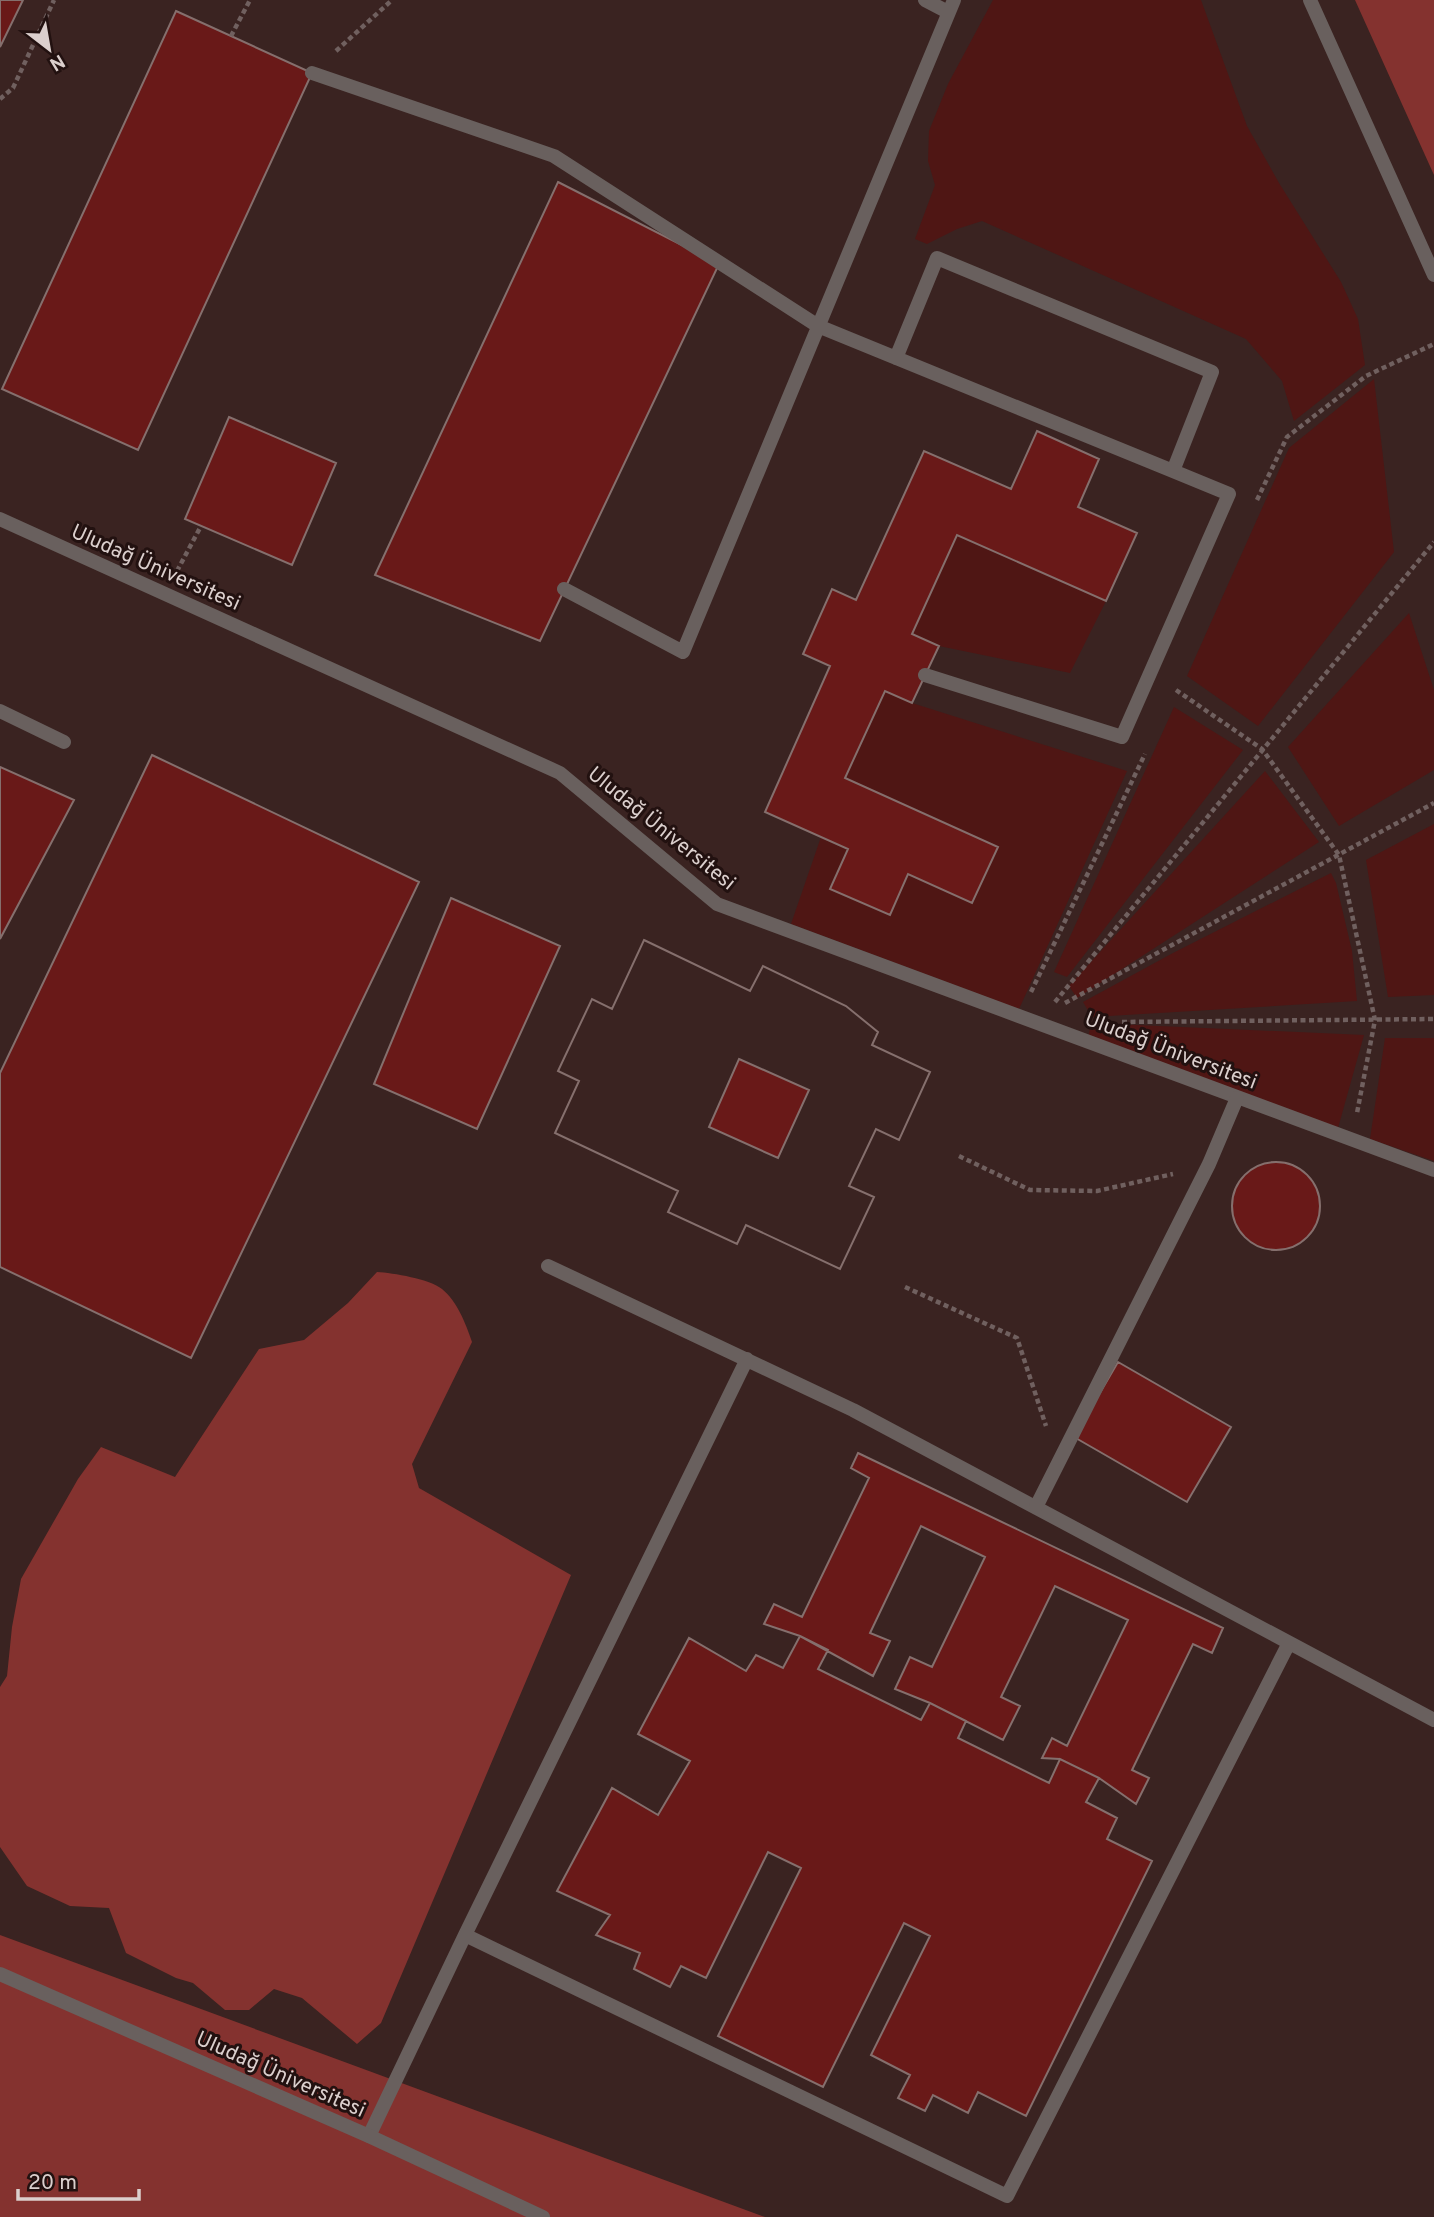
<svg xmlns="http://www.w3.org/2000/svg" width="1434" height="2217" font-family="Overpass,sans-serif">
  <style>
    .built { fill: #3a2321 }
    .green { fill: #4f1614 }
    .forest { fill: #84322f }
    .building { fill: #691918; stroke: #856f6d; stroke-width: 2; fill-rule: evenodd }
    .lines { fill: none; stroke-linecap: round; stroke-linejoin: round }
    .path { stroke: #70605f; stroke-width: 4.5; stroke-dasharray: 5 3.5; stroke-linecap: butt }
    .service { stroke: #69605e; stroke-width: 14 }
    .pedestrian { stroke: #69605e; stroke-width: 14 }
    .tertiary { stroke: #69605e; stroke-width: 14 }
    .labels { text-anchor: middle; stroke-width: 6; stroke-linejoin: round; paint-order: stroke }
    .street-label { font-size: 21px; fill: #dbcfcd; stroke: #221110 }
  </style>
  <rect width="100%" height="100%" fill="#2c1a19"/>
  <path class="built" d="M0,0H1434V2217H0Z"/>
  <path class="green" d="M993,0H1201L1247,126L1279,183L1341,282L1358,319L1365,365L1294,421L1282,381L1246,339L982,221L957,229L927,244L915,239L935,185L928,161L929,131L948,84Z
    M1374,379L1394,552L1258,726L1187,676L1289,448Z
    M957,535L1106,601L1070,673L939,646L912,634Z
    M1409,613L1434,690V770L1339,826L1288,747Z
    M885,691L912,703L1127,771L1019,1009L791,924L821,837L848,849L831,889L889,915L908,874L972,903L998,847L845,778Z
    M1174,707L1243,750L1067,977L1054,972Z
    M1265,771L1319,842L1077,998L1069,986Z
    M1434,824V995L1388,997L1366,860Z
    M1331,873L1336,883L1352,951L1357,1001L1092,1017L1083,1002L1173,953Z
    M1091,1023L1364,1035L1338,1128L1088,1038Z
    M1385,1038H1434V1161L1370,1139Z"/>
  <path class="forest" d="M1355,0H1434V175Z
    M377,1272C393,1273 430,1279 442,1289C457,1301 466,1324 472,1342L412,1464L419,1488L571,1575L381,2023L357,2044L302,1998L274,1989L249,2010H225L193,1983L176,1978L126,1953L109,1908L70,1906L27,1886L0,1847V1687L7,1676L12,1627L21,1579L78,1479L101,1447L175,1477L259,1349L304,1340L348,1303Z
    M0,1935L765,2217H0Z"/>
  <path class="building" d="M0,0H23L0,47Z
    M176,11L312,73L138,450L2,389Z
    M558,182L719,264L540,641L375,575Z
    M229,417L336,463L292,565L185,519Z
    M1037,431L1099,459L1078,507L1137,533L1106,601L957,535L912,634L939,646L912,703L885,691L845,778L998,847L972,903L908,874L890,915L830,889L848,849L765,812L830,666L803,654L832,589L856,600L924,451L1011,489Z
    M152,755L419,882L191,1358L0,1267V1073Z
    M0,767L74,800L0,939Z
    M451,898L560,946L477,1129L374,1084Z
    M644,940L750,991L763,966L846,1006L878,1032L872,1045L930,1072L899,1140L876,1129L849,1186L874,1197L840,1269L746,1225L737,1244L668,1212L678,1191L555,1133L579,1081L558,1071L592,999L612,1009ZM739,1059L809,1090L778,1158L709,1127Z
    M644,940L750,991L763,966L846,1006L878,1032L872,1045L930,1072L899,1140L876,1129L849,1186L874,1197L840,1269L746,1225L737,1244L668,1212L678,1191L555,1133L579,1081L558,1071L592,999L612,1009Z
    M1232 1206a44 44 0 1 1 88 0a44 44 0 1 1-88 0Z
    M1118,1362L1231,1427L1187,1502L1074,1437Z
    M858,1453L1223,1628L1212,1653L1193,1644L1132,1770L1149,1778L1136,1804L1099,1778L1060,1759L1042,1758L1052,1738L1067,1746L1128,1620L1055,1586L1001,1697L1020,1706L1003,1740L930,1703L895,1689L910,1657L932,1667L985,1557L921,1526L870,1633L890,1641L873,1676L800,1636L764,1624L774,1604L802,1617L869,1478L851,1468Z
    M800,1636L828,1650L818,1669L921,1720L930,1703L966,1721L958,1738L1049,1783L1060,1759L1099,1778L1086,1802L1117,1818L1107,1839L1152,1861L1026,2116L978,2092L968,2113L933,2095L925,2111L898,2098L910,2075L871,2055L930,1936L904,1923L823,2087L718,2036L801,1868L768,1852L706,1978L681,1966L670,1987L634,1969L640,1953L596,1935L610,1915L557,1891L612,1788L658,1815L690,1761L638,1734L689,1638L746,1671L756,1655L783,1668Z"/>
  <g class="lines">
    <path class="path" d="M231,36L250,0
      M336,51L392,0
      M0,99L13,88L54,0
      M1257,500L1287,437L1366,376L1434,344
      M177,571L201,526
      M1176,690L1262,749L1339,855L1375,1020L1357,1113
      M1031,992L1145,754
      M1055,1002L1434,542
      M1065,1003L1434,803
      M1122,1022L1434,1019
      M959,1156L1030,1190L1097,1191L1173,1174
      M905,1287L1017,1338L1046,1426"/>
    <path class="service" d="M925,0L948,12
      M312,73L554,156L818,326L1173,471L1212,372L937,258L896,358
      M0,519L560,773L717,904L1434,1170
      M564,589L683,652L954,0
      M925,675L1122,737L1229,494L1173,471
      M0,711L64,742
      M548,1266L853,1410L1434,1720
      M465,1935L1007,2196L1289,1643
      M369,2136L465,1935L747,1359"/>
    <path class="pedestrian" d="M1036,1507L1209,1164L1237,1098"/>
    <path class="tertiary" d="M1310,0L1434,275
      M0,1974L369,2136L543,2217"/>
  </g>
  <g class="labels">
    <g class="street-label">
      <text transform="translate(156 567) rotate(24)" y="7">Uludağ Üniversitesi</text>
      <text transform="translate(662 828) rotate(39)" y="7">Uludağ Üniversitesi</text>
      <text transform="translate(1171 1050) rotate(21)" y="7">Uludağ Üniversitesi</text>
      <text transform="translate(281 2074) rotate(24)" y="7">Uludağ Üniversitesi</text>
    </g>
  </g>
  <g transform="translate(49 49) rotate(149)" stroke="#221110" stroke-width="5" paint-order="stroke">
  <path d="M0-5L12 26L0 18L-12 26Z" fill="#dbcfcd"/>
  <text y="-10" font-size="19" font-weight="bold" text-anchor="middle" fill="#dbcfcd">N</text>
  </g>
  <path d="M18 2189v10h121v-10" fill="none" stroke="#dbcfcd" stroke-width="3.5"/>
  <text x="28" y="2189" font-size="21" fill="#dbcfcd" stroke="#221110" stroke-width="5" paint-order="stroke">20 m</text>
</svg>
